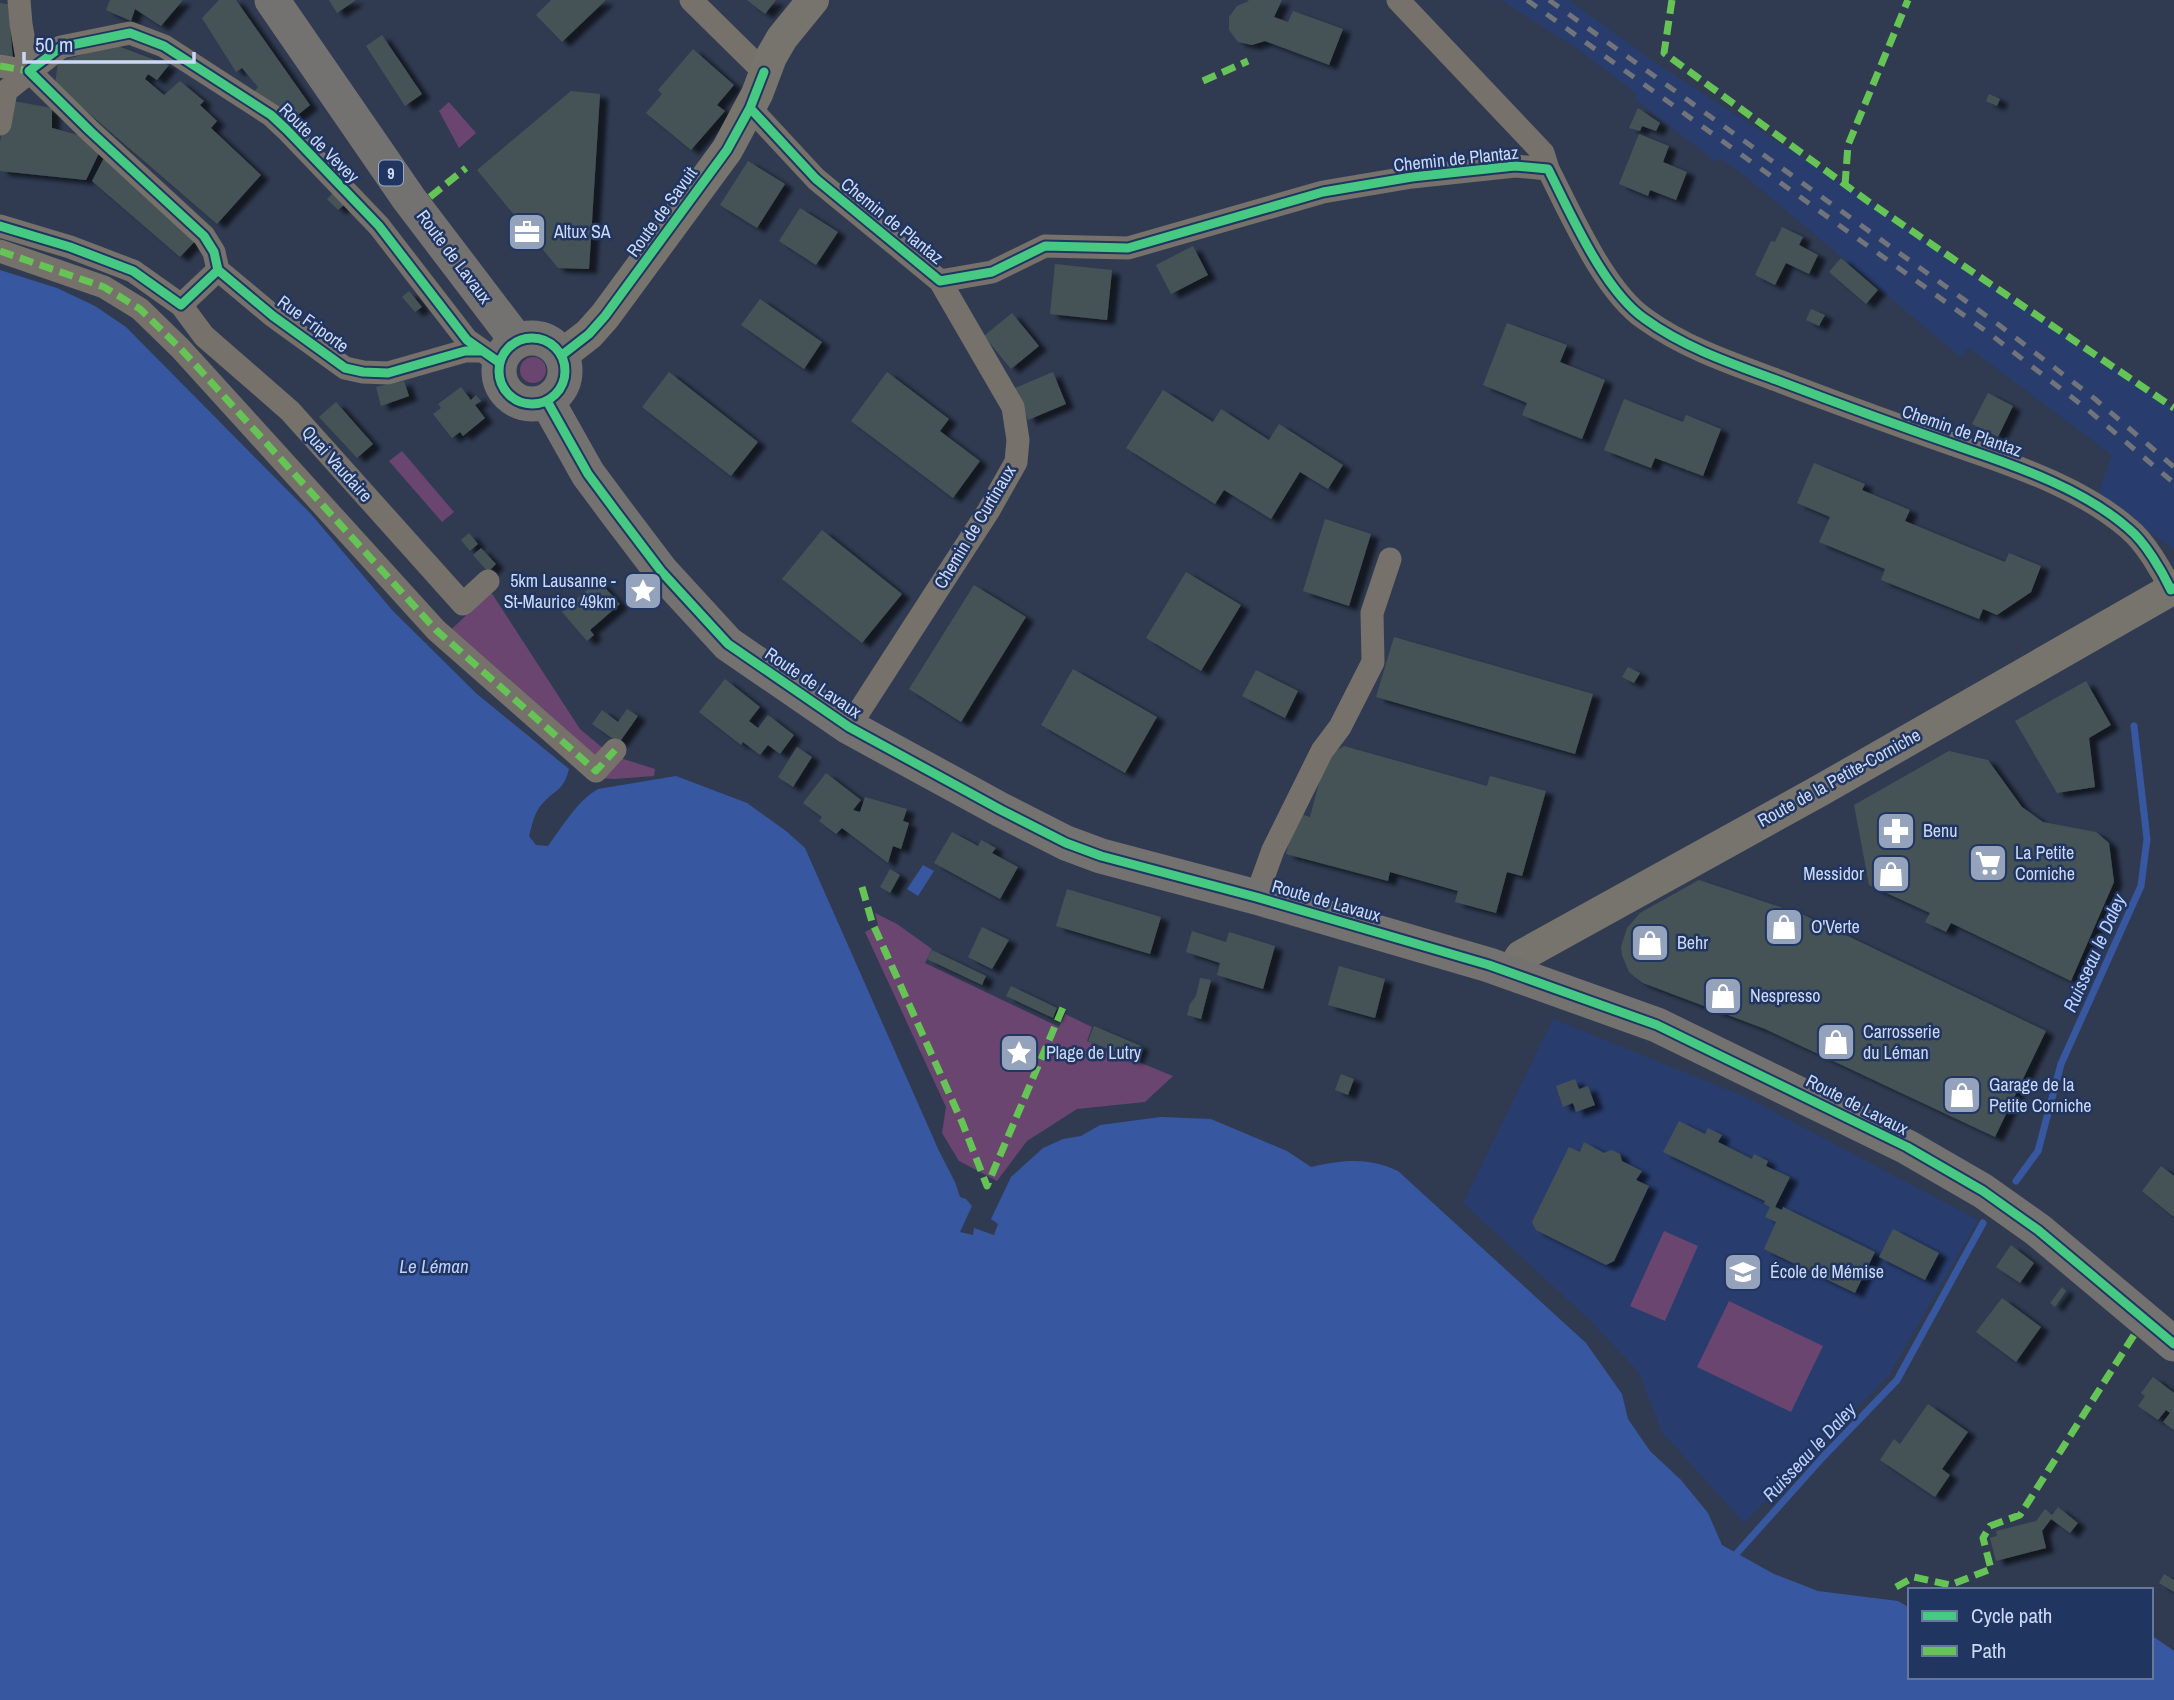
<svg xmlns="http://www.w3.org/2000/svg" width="2174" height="1700" font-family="'Archivo Narrow',sans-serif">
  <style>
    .built { fill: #283d6d }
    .green { fill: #69456f }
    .water { fill: #3857a1 }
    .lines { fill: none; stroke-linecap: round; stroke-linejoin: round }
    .stream { stroke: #3857a1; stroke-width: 7 }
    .building { fill: #455356; filter: url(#shadow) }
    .street { stroke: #76716a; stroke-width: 23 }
    .secondary { stroke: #77746e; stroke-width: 32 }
    .primary { stroke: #747270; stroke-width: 35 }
    .rail { stroke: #71747b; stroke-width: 5; stroke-dasharray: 12 12; stroke-linecap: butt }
    .quiet { stroke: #66c356; stroke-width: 7; stroke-dasharray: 14 7; stroke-linecap: butt }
    .cycleway-casing { stroke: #213561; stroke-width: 13 }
    .cycleway { stroke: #46c982; stroke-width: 9 }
    .labels { text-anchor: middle; stroke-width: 5; stroke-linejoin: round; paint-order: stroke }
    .shield { fill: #213561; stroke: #98a8c9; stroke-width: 2 }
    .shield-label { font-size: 16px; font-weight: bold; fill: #cbd9f5 }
    .street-label { font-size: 18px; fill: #cbd9f5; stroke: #213561 }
    .poi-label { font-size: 18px; fill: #cbd9f5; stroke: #213561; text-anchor: start }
    .water-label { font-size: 19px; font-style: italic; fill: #bbd0fb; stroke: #213561 }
  </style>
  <defs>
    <filter id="shadow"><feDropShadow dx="8" dy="4.5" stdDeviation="2" flood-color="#0009"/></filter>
  </defs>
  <rect width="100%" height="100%" fill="#303b52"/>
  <path class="built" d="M1502,0H1569L1657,64L1845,185L2174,408V549L2097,496L2112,455L1968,347L1962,358L1740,172L1720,158L1716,162L1635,99L1636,93L1576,48Z
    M1553,1019L1748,1098L1978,1220L1889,1375L1744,1523L1662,1432L1639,1373L1594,1324L1463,1203Z"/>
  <path class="green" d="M449,102L476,133L459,148L439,111Z
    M520 370a13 13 0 1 1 26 0a13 13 0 1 1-26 0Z
    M402,451L454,512L442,522L389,461Z
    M491,592L580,729L611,755L655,769L654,776L614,779L599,778L440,640Z
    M875,913L897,924L932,949L925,963L1059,1027L1065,1014L1092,1027L1087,1041L1173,1076L1145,1102L1077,1109L1027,1141L997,1181L959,1161L942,1133L946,1107L865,932L878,925Z
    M1664,1231L1698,1246L1665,1321L1630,1306Z
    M1729,1301L1823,1346L1791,1412L1697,1367Z"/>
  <path class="water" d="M0,270L57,288L95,306L126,327L311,514L393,611L477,694L569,769C563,792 555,789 542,804C534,813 532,825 529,836L536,845L548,846C563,826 577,801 598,789L676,776L747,803L786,831L805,848L939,1151L955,1182L960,1197L966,1199L972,1206L960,1232L973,1235L974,1228L994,1235L998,1224L991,1219L1011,1177L1043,1148L1063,1139L1081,1136L1100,1125L1161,1117L1211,1119L1287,1151L1311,1167C1343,1160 1367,1157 1398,1171L1586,1343L1622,1394L1628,1419L1650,1451L1681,1480L1708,1513L1722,1545L1774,1574L1818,1591L1898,1601L1910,1608V1677H2151V1635L2174,1651V1700H0Z
    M923,865L934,871L918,896L907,889Z"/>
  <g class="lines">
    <path class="stream" d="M2016,1181L2038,1151L2061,1064L2141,886L2147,839L2134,726
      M1737,1553L1822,1458L1897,1380L1983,1223"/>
  </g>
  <path class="building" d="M110,0H183L161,26L135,9L131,21L106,10Z
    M219,0H236L310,105L293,119L255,91L258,87L242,68L236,72L202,18Z
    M329,0H356L337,13Z
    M551,0H606L562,42L536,15Z
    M747,0H776L765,14Z
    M1247,0H1282L1274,17L1288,22L1293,11L1343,29L1329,65L1265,41L1252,45L1238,42L1229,30V17L1237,6L1249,1Z
    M0,3L8,4L13,59L0,57Z
    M382,35L422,94L405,106L366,46Z
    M107,42L169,65L157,80L148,74L145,79L164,95L180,81L204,101L200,105L217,121L211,128L261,175L217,224L55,84L58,62L103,48Z
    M693,49L734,85L717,105L725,111L691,150L646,113L662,94L658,90Z
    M571,91L600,94L589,269L558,268L477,170Z
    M1989,94L2000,99L1997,106L1986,101Z
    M7,100L52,108V128L82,136L100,151L86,180L0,171V142Z
    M1638,108L1660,123L1656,131L1642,126L1640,131L1629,128Z
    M1639,134L1669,146L1663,162L1687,172L1676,200L1650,190L1648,196L1619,184Z
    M105,156L197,239L180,257L92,181Z
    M748,161L785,184L757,228L720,205Z
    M333,193L344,205L338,210L327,199Z
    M800,208L838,232L816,265L779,241Z
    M1782,227L1803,237L1799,245L1818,255L1809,274L1786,263L1775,285L1755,275L1771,241L1775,242Z
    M1193,246L1208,275L1171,294L1156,265Z
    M1841,258L1878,290L1866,304L1829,272Z
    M1055,264L1112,270L1107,320L1050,314Z
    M409,291L422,307L415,312L402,297Z
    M760,299L822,342L804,369L741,325Z
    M1811,309L1825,315L1819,326L1806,320Z
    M1012,313L1039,346L1011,369L984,336Z
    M1507,323L1567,345L1560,362L1605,380L1582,439L1522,415L1527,403L1483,385Z
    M669,372L758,442L731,476L642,407Z
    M887,372L949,419L940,431L980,461L953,498L851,421Z
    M1053,372L1066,404L1028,420L1015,388Z
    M404,381L409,396L381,406L376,387Z
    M461,387L471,400L476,395L481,401L475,405L485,418L463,436L460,432L452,438L433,414L441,408L438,404Z
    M1163,390L1213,422L1221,409L1269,440L1279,424L1343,465L1328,489L1300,472L1271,519L1224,490L1215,504L1126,448Z
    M1988,393L2013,406L1998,437L1972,424Z
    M1624,399L1683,422L1686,415L1721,429L1703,476L1655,458L1651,468L1604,450Z
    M336,402L373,444L357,458L319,417Z
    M1814,463L1865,484L1862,490L1910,510L1905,521L2005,562L2009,553L2041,566L2031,592L1997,615L1983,609L1979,619L1881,580L1885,569L1819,542L1830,517L1797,503Z
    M1325,519L1371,534L1349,606L1303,591Z
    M822,530L902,594L862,643L782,579Z
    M469,533L478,544L470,551L461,540Z
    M481,548L496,564L488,572L473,555Z
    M1186,572L1241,605L1201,671L1146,638Z
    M598,580L620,604L590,630L594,635L587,641L562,612Z
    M974,585L1026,617L961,722L909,689Z
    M1394,637L1593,694L1575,754L1376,697Z
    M1628,667L1640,673L1634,683L1622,677Z
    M1073,669L1157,717L1125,773L1041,725Z
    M1256,670L1298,691L1285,718L1242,696Z
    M725,679L760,707L749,721L758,728L768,715L794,735L780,754L768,745L760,755L743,742L741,745L699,712Z
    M2086,681L2111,725L2089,738L2095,787L2057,793L2015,721Z
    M627,709L638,716L619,743L592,724L602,710L618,722Z
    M1344,746L1487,786L1490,776L1546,791L1522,876L1507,872L1496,913L1455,902L1458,891L1390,872L1388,881L1286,854L1297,813L1310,817L1326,757Z
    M797,747L812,757L793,787L778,777Z
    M1949,751L1988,760L2022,807L2043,822L2096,832L2109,843L2114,882L2071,981L1951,923L1946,932L1925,922L1930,913L1869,885L1854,805Z
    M826,773L861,800L853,810L860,812L865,797L907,809L903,821L909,823L901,849L893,846L888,863L842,828L836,834L819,821L822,817L803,803Z
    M952,832L978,846L981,840L996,848L992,853L1018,867L1000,899L934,863Z
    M890,869L900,875L890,893L880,887Z
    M1699,880L1804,915L2046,1031L1995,1137L1765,1029L1643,983L1636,978L1629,972L1622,955L1621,947L1627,928L1640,913Z
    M1067,889L1161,917L1150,954L1056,926Z
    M982,927L1009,940L992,969L968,957Z
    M1192,931L1226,942L1229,932L1275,946L1263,989L1217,975L1220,963L1186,952Z
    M932,950L986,976L982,985L927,959Z
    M1339,966L1385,979L1375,1018L1328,1005Z
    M1200,978L1211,980L1201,1019L1187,1015L1190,1004L1196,996Z
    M1011,986L1057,1008L1053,1018L1006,996Z
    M1094,1026L1141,1046L1135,1060L1088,1041Z
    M1341,1074L1354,1079L1348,1095L1335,1090Z
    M1575,1079L1579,1089L1588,1086L1595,1105L1576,1112L1573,1103L1563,1107L1556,1086Z
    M1679,1121L1705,1134L1708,1128L1722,1135L1718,1142L1752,1159L1754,1154L1768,1161L1766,1166L1790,1177L1775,1207L1782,1210L1783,1207L1875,1252L1855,1293L1764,1249L1776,1222L1765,1217L1770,1207L1764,1204L1765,1201L1663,1152Z
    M1584,1142L1604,1153L1612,1150L1620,1154L1622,1161L1642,1171L1636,1180L1649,1186L1614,1261L1606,1265L1536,1230L1532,1222L1569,1147L1580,1152Z
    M2161,1166L2174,1176V1217L2142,1191Z
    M1893,1229L1939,1253L1925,1280L1879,1257Z
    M2011,1245L2034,1263L2020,1283L1996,1267Z
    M2062,1287L2066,1291L2055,1307L2050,1303Z
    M2002,1298L2041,1327L2016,1362L1976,1332Z
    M2153,1377L2174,1393V1430L2163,1422L2170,1413L2166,1410L2158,1420L2138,1406L2145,1396L2141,1393Z
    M1928,1404L1968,1432L1942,1469L1950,1475L1935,1497L1880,1460L1894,1439L1900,1444Z
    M2058,1507L2078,1523L2070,1533L2051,1519L2042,1531L2046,1548L1996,1561L1990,1538L1997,1536L1996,1531L2036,1521L2045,1509L2052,1515Z
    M2164,1574L2174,1580V1592L2159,1583Z"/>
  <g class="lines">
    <path class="street" d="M19,0L21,24L29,71
      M691,0L764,72
      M1398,0L1543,153L1548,169
      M0,66L29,71
      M29,71L90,131L204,236L214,252L218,270L273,316L345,368L363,372L388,373L465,351H482
      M750,108L816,179L940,281L992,272L1045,246L1128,248L1323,192L1412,177L1515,166L1548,169C1571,214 1604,291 1645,319C1685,348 1733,364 1779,381C1842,405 1905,428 1969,450C2022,468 2086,491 2129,529C2145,542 2162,571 2171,590
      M0,124L6,91L61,47L130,33L164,46L271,115L287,130L379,226L467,340L500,363
      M0,226L70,247L133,271L181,305L204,336L290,411L463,604L488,581
      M0,251L104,287L140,309L181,349L436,630L596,771L615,750
      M181,305L218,270
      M849,727L989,510L1016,462L1018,440L1013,407L940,281
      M1256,897L1273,850L1322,751L1340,727L1373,662L1372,613L1390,559"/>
    <path class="secondary" d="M562,355L589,334L605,316L727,150L757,94L771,57L782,38L813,0
      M1511,972L1521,956L1821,790L2174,588"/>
    <path class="primary" d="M272,0L409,199L517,341
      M499 371a33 33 0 1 1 66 0a33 33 0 1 1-66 0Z
      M547,401L588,474L617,513L661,571L728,644L849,727L1001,810L1066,843L1101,856L1256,897L1489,965L1657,1025L1907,1147L1983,1191L2038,1230L2174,1344"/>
    <path class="rail" d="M1527,0L1990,334L2087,409L2174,483
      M1549,0L1999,325L2095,399L2174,467"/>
    <path class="quiet" d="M1672,0L1664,53L1869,202L2174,408
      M0,66L29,71
      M1203,81L1248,61
      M1845,185L1848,145L1908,0
      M430,197L466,168
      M0,251L104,287L140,309L181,349L436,630L596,771L615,750
      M862,887L872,922L962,1122L987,1186L1064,1005
      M1896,1587L1914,1577L1950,1585L1991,1569L1983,1538L1990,1526L2020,1515L2134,1335"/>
    <g class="cycleway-casing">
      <path id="cycleway" d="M29,71L61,47L130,33L164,46L271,115L287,130L379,226L467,340L500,363
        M29,71L90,131L204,236L214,252L218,270L273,316L345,368L363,372L388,373L465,351H482
        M750,108L816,179L940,281L992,272L1045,246L1128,248L1323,192L1412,177L1515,166L1548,169C1571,214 1604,291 1645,319C1685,348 1733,364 1779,381C1842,405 1905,428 1969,450C2022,468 2086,491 2129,529C2145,542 2162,571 2171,590L2174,588
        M0,226L70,247L133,271L181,305L218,270
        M499 371a33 33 0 1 1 66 0a33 33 0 1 1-66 0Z
        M562,355L589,334L605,316L727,150L750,108L764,72
        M547,401L588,474L617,513L661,571L728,644L849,727L1001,810L1066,843L1101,856L1256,897L1489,965L1657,1025L1907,1147L1983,1191L2038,1230L2174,1344"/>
    </g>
    <use href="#cycleway" class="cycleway"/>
  </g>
  <defs>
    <g id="office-square" transform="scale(2.0125)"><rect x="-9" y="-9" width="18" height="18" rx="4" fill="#95a2bc" stroke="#213561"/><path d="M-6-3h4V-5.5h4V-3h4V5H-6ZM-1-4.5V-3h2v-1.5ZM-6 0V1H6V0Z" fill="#fff"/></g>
    <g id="sight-square" transform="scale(2.0125)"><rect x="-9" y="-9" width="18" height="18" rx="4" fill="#95a2bc" stroke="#213561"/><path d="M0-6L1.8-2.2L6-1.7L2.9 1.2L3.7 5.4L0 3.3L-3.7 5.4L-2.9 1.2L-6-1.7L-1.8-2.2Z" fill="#fff"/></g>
    <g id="pharmacy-square" transform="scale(2.0125)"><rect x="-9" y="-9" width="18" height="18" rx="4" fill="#95a2bc" stroke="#213561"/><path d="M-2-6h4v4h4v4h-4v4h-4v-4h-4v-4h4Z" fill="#fff"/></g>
    <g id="supermarket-square" transform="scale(2.0125)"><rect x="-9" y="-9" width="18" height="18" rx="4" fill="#95a2bc" stroke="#213561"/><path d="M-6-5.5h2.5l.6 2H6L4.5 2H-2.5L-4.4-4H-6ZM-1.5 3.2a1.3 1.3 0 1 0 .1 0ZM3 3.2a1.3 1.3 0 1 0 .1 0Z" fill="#fff"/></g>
    <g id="shop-square" transform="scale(2.0125)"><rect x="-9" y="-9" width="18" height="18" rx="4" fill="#95a2bc" stroke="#213561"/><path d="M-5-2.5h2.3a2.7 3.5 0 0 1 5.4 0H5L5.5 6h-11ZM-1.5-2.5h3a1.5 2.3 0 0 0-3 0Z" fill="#fff"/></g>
    <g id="school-square" transform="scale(2.0125)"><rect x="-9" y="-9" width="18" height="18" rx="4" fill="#95a2bc" stroke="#213561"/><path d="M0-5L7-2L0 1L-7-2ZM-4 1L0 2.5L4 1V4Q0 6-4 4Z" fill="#fff"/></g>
  </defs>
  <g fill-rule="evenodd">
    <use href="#office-square" x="527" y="232"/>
    <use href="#sight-square" x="643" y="591"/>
    <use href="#pharmacy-square" x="1896" y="831"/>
    <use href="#supermarket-square" x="1988" y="863"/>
    <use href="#shop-square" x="1891" y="874"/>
    <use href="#shop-square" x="1784" y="927"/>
    <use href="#shop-square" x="1650" y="943"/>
    <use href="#shop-square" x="1723" y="996"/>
    <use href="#shop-square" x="1836" y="1042"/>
    <use href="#sight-square" x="1019" y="1053"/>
    <use href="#shop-square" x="1962" y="1095"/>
    <use href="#school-square" x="1743" y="1272"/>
  </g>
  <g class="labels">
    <rect class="shield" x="379" y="160.5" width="24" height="25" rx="5"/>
    <g class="shield-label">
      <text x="391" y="179">9</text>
    </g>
    <g class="street-label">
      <text transform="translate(319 143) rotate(45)" y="6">Route de Vevey</text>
      <text transform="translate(1456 159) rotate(-6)" y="6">Chemin de Plantaz</text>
      <text transform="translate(662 212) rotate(-54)" y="6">Route de Savuit</text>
      <text transform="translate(892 221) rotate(39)" y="6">Chemin de Plantaz</text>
      <text transform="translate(454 257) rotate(53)" y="6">Route de Lavaux</text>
      <text transform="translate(313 324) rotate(36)" y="6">Rue Friporte</text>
      <text transform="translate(1962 431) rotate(19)" y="6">Chemin de Plantaz</text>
      <text transform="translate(337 464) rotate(48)" y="6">Quai Vaudaire</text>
      <text transform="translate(975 527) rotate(-59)" y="6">Chemin de Curtinaux</text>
      <text transform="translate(813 683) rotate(34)" y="6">Route de Lavaux</text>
      <text transform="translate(1839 778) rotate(-29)" y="6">Route de la Petite-Corniche</text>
      <text transform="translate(1326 901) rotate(16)" y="6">Route de Lavaux</text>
      <text transform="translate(1857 1105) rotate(27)" y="6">Route de Lavaux</text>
    </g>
    <g class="poi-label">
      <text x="554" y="238">Altux SA</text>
      <text x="616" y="587" text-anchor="end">5km Lausanne -<tspan x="616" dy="21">St-Maurice 49km</tspan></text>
      <text x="1923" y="837">Benu</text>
      <text x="2015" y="859">La Petite<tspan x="2015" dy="21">Corniche</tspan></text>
      <text x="1864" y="880" text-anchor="end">Messidor</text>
      <text x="1811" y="933">O'Verte</text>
      <text x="1677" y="949">Behr</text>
      <text x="1750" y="1002">Nespresso</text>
      <text x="1863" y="1038">Carrosserie<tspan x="1863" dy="21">du Léman</tspan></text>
      <text x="1046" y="1059">Plage de Lutry</text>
      <text x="1989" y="1091">Garage de la<tspan x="1989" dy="21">Petite Corniche</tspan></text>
      <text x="1770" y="1278">École de Mémise</text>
    </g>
    <g class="water-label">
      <text transform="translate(2094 953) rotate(-66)" y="7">Ruisseau le Daley</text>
      <text x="434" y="1273">Le Léman</text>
      <text transform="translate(1809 1452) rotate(-47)" y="7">Ruisseau le Daley</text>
    </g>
  </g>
  <rect x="1908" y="1588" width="245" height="91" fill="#213561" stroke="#65779c" stroke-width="2"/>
  <rect x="1922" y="1611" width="35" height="10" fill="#46c982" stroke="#65779c" stroke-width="2"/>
  <text x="1971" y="1623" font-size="21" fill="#cbd9f5">Cycle path</text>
  <rect x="1922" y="1646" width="35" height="10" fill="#66c356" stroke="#65779c" stroke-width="2"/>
  <text x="1971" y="1658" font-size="21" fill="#cbd9f5">Path</text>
  <path d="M24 52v10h170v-10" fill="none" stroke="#cbd9f5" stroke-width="3.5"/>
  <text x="35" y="52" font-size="21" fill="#cbd9f5" stroke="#213561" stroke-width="5" paint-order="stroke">50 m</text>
</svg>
